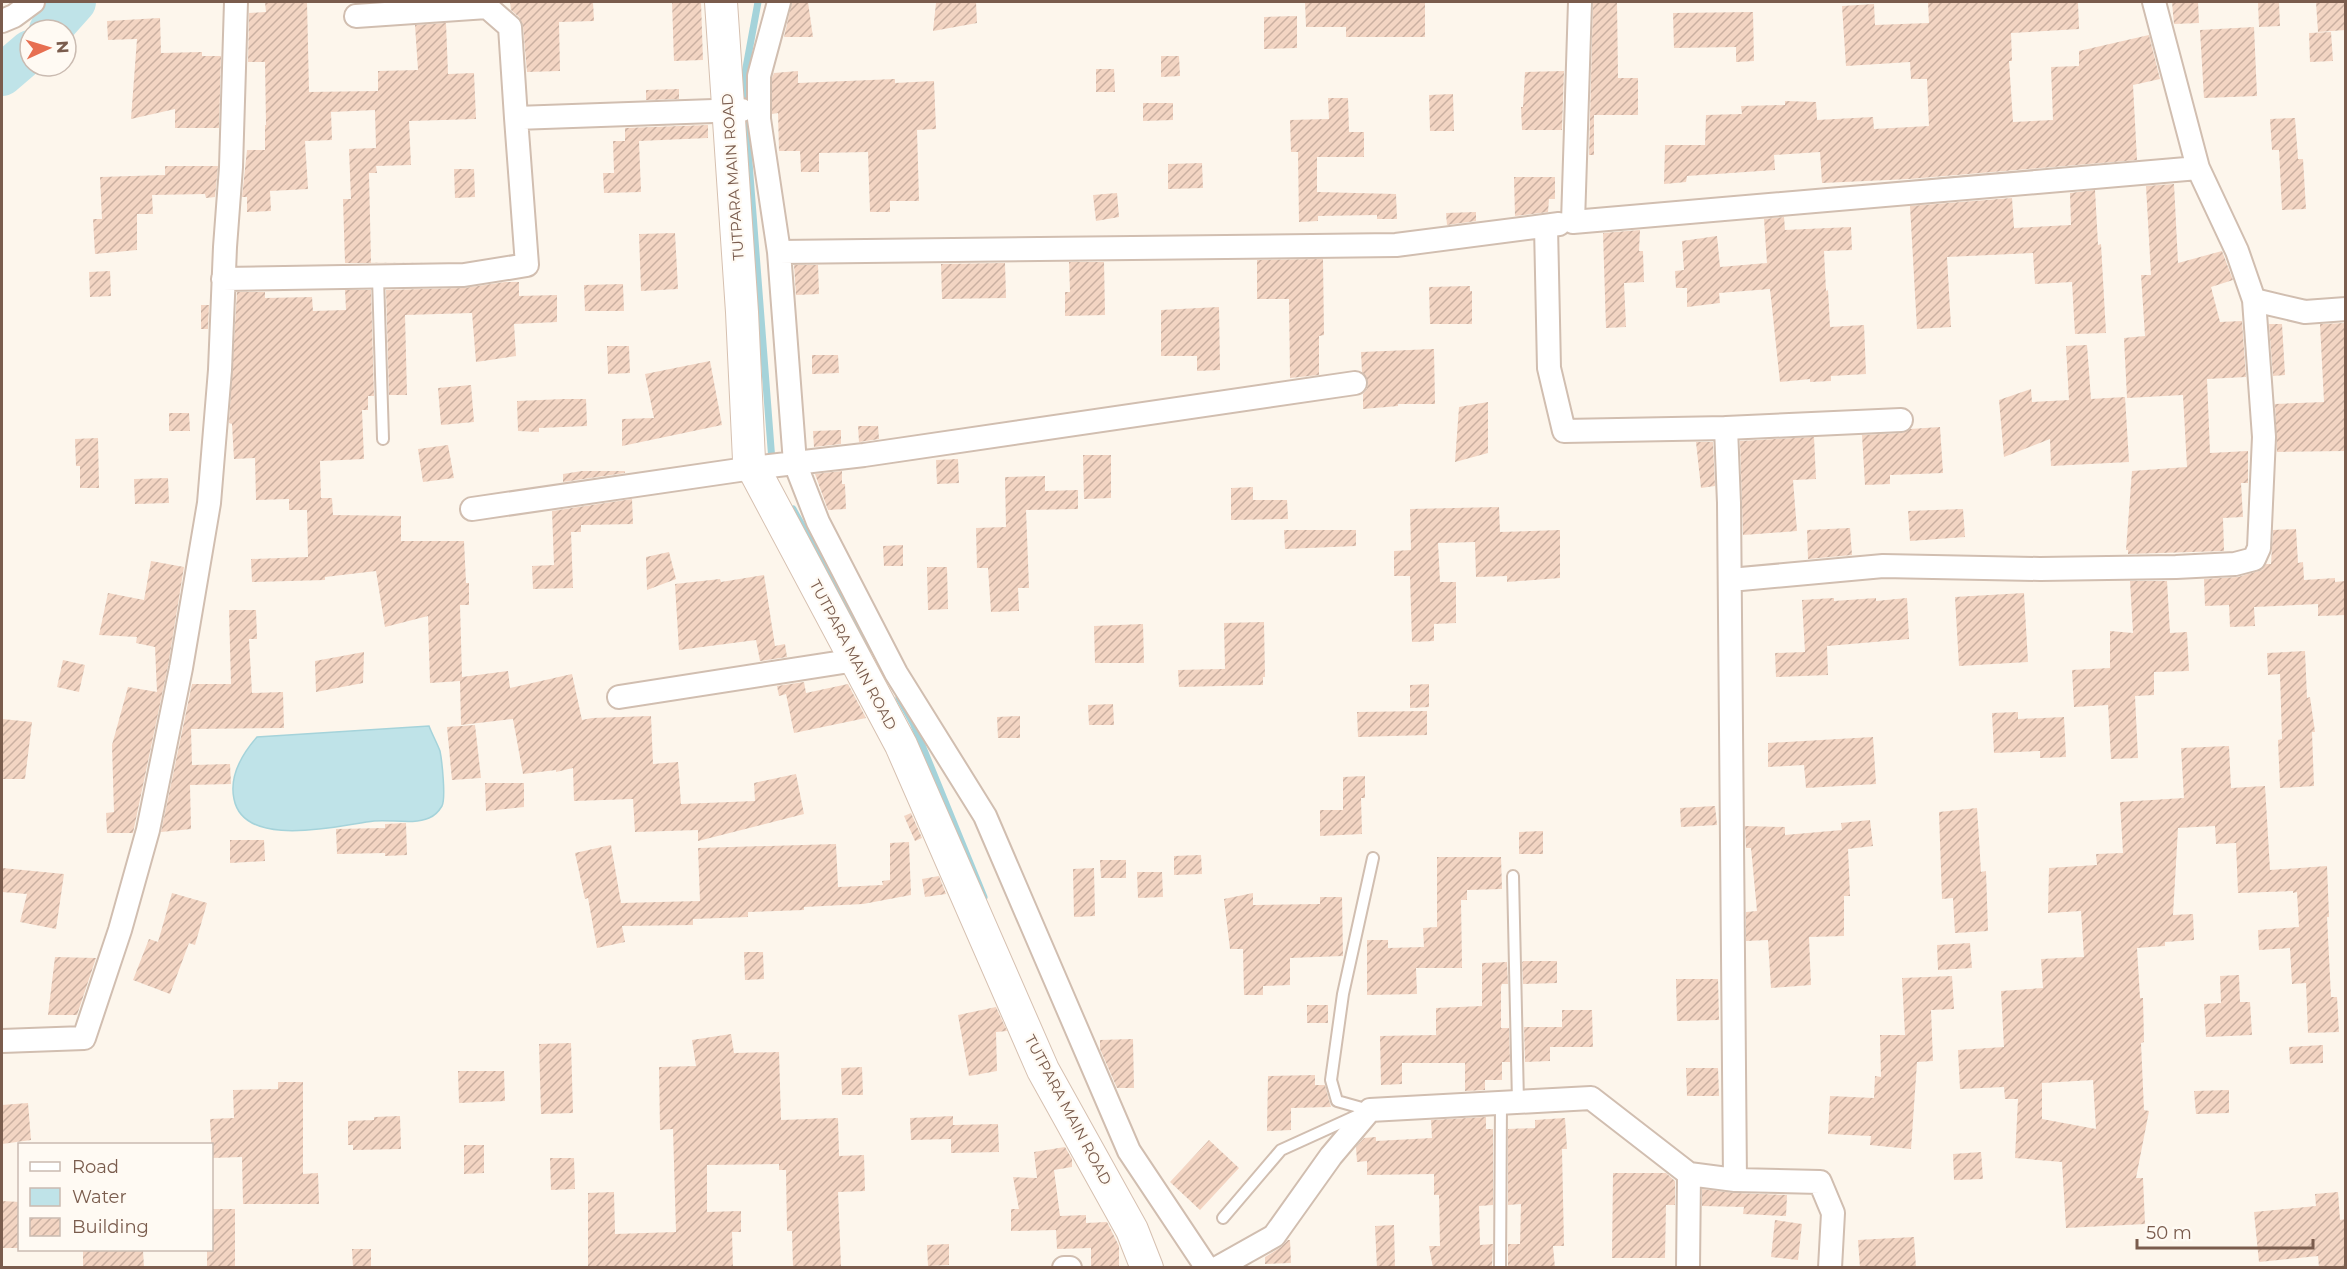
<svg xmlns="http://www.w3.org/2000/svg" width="2347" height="1269" font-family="Montserrat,sans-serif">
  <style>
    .water { fill: #bfe3e8; stroke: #a5d3da; stroke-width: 1.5 }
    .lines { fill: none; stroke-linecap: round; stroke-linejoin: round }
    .stream { stroke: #a5d3da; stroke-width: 7 }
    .river { stroke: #bfe3e8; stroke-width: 42 }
    .building { fill: url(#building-hatch); fill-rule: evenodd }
    .lane-casing { stroke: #d1beb0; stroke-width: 14 }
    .street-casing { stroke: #d1beb0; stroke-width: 26 }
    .secondary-casing { stroke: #d6c0b0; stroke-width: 34 }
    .lane { stroke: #fff; stroke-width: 10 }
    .street { stroke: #fff; stroke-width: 22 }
    .secondary { stroke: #fff; stroke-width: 32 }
    .labels { text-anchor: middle; stroke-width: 4.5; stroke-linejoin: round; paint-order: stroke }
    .street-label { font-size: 15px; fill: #7a5c4d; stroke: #fffaf3 }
  </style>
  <defs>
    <pattern id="building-hatch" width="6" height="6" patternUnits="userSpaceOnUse" patternTransform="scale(1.5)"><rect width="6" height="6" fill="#f3d5c3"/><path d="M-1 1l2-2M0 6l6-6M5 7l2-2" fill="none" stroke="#cab0a1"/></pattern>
  </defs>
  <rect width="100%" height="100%" fill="#fdf6ec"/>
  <path class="water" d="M429,726C432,734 437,743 440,751C442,761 446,798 442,806C439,811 434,816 429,818C413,825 391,819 374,821C339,825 244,850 234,799C229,776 243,753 257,737Z"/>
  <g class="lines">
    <path class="stream" d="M758,2L743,84L772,461
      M793,509L871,649
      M899,698L913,723L984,897"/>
    <path class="river" d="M50,30L75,2
      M2,75L30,51"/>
  </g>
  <path class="building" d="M265,2H307L309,92L378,91V71L418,70L415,25L446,23L448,74L474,73L476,119L409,121L411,165L376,166L377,173H369L371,263L449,262L345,263L343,199H351L349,149L376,148L375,110L331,112L332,140L305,141L308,189L270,191L271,211L247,212V197H242L247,150H265V125H266L265,62H248L249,13L266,12Z
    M510,2H593L594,21L559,22L560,71L527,72L523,26L519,17L511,10Z
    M672,2H701L703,60L674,61Z
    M792,2H808L813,37H784Z
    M976,2L977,23L933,31L936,3Z
    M1305,2H1425V37H1346V27H1306Z
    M1593,2H1617L1618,78H1638V115H1594V155H1589Z
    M1928,2H2078L2079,29L2011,33L2012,61H2009L2013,122L2053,120L2051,67L2079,66V51L2149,35L2160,79L2133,85L2137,160L1909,179L1822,183L1820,152L1774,155L1775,170L1687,176L1686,182L1664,184L1665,145H1705L1706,115L1742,114L1741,106L1785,105V101L1816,102L1817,120L1873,117L1874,129L1929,126L1927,79H1911L1910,62L1846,66L1842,6L1874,4L1875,25L1929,23Z
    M2172,2H2198L2199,23L2174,24Z
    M2258,2H2279L2280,26L2259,27Z
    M2316,2H2346V30L2318,32Z
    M1753,12L1754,61L1736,62V47L1674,48L1673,13Z
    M1297,16V48L1264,49V17Z
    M160,18L161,53L202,52V56H221L219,128H175V109L131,119L137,39L108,40L107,21Z
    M2254,27L2257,96L2204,98L2200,30Z
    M2331,32L2333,61L2310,62L2309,33Z
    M1161,56H1179L1180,76L1161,77Z
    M1096,69H1114L1115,92H1096Z
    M798,71V83L895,79V83L934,81L936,129L917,130L919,201H890V212H870L868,152L819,153V172H801L800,151H779L778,113L772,114V78L774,73Z
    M1564,71L1562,130H1522L1521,107H1523L1525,72Z
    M679,89V99L646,100V90Z
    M1453,94L1454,131H1430L1429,95Z
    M1328,98H1348L1349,132H1364V157H1317V192L1396,194L1397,219H1377V215L1318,216V221L1299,222L1298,152H1291L1290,120L1329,119Z
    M1143,103H1173V120L1143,121Z
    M2295,118L2298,159H2303L2306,209L2282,210L2279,150H2272L2270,119Z
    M708,125V138L639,141L641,192L604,193L603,173H614L613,141H625V128Z
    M1202,163L1203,188L1168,189V164Z
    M165,166H218L215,197L206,198L205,194L152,195L153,214H137V250L95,254L93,219H102L100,177L165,175Z
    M454,169H474L475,197L455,198Z
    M1514,177H1555V199H1549L1548,212L1515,216Z
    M2174,184L2178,263L2222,251L2233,280L2211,287L2220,322L2242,321L2246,377L2207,379L2210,453L2248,451V483H2241L2243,517L2223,518L2224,551L2128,554V550H2126L2132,471L2187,467L2183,395L2127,398L2124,338L2145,336L2141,275H2151L2146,186Z
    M2095,190L2098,245L2101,244L2106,333L2075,334L2072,282L2035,284L2033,253L1947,257L1951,327L1917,329L1910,206L2012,198L2014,228L2071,225L2070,193Z
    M1117,193L1119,217L1096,221L1093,195Z
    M1476,212V221L1447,225L1446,213Z
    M1784,217L1785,230L1851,227L1852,250L1824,251L1826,291L1828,290L1830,327L1864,325L1866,374L1831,376V381L1810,382V379L1780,382L1770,289L1719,293L1720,303L1687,307V288H1676L1675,271L1684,270L1682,241L1717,236L1720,267L1767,263L1764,219Z
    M1640,230L1639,251H1643L1644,282L1624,283L1626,327L1606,328L1603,233Z
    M675,233L678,289L641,291L639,234Z
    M1323,259L1324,335L1319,336V375L1290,378L1289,299H1257V260Z
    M1069,262H1104L1105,315L1065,316V292H1070Z
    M1005,263L1006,298L942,299L941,264Z
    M818,265L819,294L796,295L794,265Z
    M110,271L111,296L90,297L89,272Z
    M505,282H519V296L557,295V322L514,324L516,356L476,362L472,313L405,315L407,395H389L386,290L464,288Z
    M623,284L624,311H585L584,285Z
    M1470,286V291H1472V324H1430L1429,287Z
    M345,290H371L374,396H368V410H362L364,459L320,461L321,498H332L333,515L401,516V541H464L466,583H469V605H460L462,677L508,671L510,688L572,674L582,720L592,718L651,716L653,764L678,762L681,804L755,801L754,783L796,774L804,814L698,841V830L635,832L633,799L574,801L573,768L556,772V770L523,774L513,719L461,725L460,681L430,683L428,616L385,627L376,571L325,577V580L252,582L251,559L308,557L307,510H289V499L256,500L255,458L234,459L232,424L229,423L237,292H265V298L312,297L313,311L346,310Z
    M201,305H209L208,329H201Z
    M1219,307L1220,370L1197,371V356H1161V310Z
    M2346,323V451L2277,452L2275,404L2324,402L2320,324Z
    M2269,324H2282L2285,375L2273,376Z
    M2087,345L2091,399L2125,397L2129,462L2051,466L2050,439L2004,457L1999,400L2031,389L2032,402L2069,400L2066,346Z
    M607,346H629L630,373L608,374Z
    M1434,349L1435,404H1398V406L1363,409V394L1367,388L1368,382L1362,372L1361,352Z
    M812,355H838L839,373L812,374Z
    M710,361L722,425L622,446V419L654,418L645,374Z
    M471,385L474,422L441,425L438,388Z
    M564,399H586L587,426L539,428V432L518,431L517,401Z
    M1488,402V453L1455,462L1459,407Z
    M169,413H189L190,431H169Z
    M858,426H878L879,439L859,442Z
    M1940,427L1943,473L1890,475V484L1865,485L1862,435L1902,433L1910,429Z
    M841,430V444L814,447L813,431Z
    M1814,437L1816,479L1793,480L1797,531L1743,535L1740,441Z
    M98,438L99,488H80V466H76L75,439Z
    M1696,442H1713L1715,486L1701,488Z
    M448,445L454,478L423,482L418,449Z
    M1083,455H1111V498L1084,499Z
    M958,459L959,483L937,484L936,460Z
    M582,471H625V473L563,482V474Z
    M842,471V484H845L846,509L828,510L815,474Z
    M1045,476V491L1078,490V509L1026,510L1029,588H1018L1019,611L991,612L988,568H977L976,528L1006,527L1005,477Z
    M168,478L169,503L135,504L134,479Z
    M1253,487V500H1287L1288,519L1231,520V488Z
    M632,499L633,524L581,525V532H571L573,588L533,589L532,566L554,565L552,511Z
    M1499,507L1500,532L1560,530V578L1507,582V576L1476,577L1475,542L1438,543L1440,582H1456V623L1434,624V641L1412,642L1410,576H1394V551L1411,550L1410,509Z
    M1963,509L1965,537L1910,541L1908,511Z
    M1850,528L1852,555L1808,559L1807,530Z
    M2296,529L2298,563L2303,562L2304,580L2335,578V582L2346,581V615L2318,616V604L2254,607L2255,626L2230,627L2229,605L2205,606L2204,579L2238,577L2262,570L2266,564H2271L2273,530Z
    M1284,530H1356V546L1285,549Z
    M903,545V566H884L883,546Z
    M669,552L676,579L647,590L646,557Z
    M151,561L184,567L168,666L133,833H107L106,813L114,812L112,745L128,687L157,692L155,647L136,643L137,637L99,635L108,593L144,600Z
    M927,567H947L948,609L928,610Z
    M764,575L775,646L785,644L787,657L760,661L756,640L679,650L675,584L720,579L721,582Z
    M2130,581H2167L2170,633L2187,632L2189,671L2154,672V695L2135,696L2138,758L2111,759L2108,705L2074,707L2072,670L2110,668V631L2133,633Z
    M2024,593L2028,662L1959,666L1955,597Z
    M1834,598V601L1876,598V601L1907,598L1909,639L1827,646L1828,675L1776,677L1775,653L1805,652L1802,600Z
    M229,610H256L257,639H249L252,693L283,692L284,728L191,729L192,765L230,764L231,784L190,785L191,829L161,832L192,684H231Z
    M1264,622L1265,677H1263V685L1179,687L1178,670L1225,669L1224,623Z
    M1143,624L1144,663H1095L1094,626Z
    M2305,651L2307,698L2310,697L2315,732H2312L2314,786L2280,788L2278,740L2282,739L2280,674L2268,675L2267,653Z
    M364,652L363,683L316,692L315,661Z
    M63,660L85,665L79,692L57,687Z
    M804,682L806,693L848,684L866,718L794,733L786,694L779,696L777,686Z
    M1429,684V707L1410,708V685Z
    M1113,704L1114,725H1089L1088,705Z
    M1427,711V735L1358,737L1357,712Z
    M2018,712V719L2064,717L2066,757L2040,758V751L1994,753L1992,713Z
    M1020,716V738H998L997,717Z
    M2,719L32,722L25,779H2Z
    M475,725L481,778L452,780L447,727Z
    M1873,737L1876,784L1806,788L1804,765L1768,767V743Z
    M2229,746L2231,788L2265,786L2270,870L2327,866L2329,917H2327L2331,997H2337L2339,1032L2308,1033L2306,983L2292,984L2290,948L2259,950L2258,930L2299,927L2297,892L2293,893V891L2238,893L2236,843L2216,844L2215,826L2178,828L2173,915L2193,914L2194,940L2165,942V946L2137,948L2140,998H2143L2144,1042L2141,1043L2144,1110L2149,1111L2136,1178H2143L2145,1224L2066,1228L2062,1162L2015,1158L2018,1099H2005L2004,1087L1960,1089L1958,1050L2004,1047L2001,991L2043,988L2041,959L2084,957L2081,911L2048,913L2049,868L2097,865L2096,854L2123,853L2120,802L2184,798L2181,748ZM2093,1080L2096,1129L2042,1119V1083Z
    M1365,776V798H1361L1362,834L1320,836V810H1343V777Z
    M485,783H524V807L486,811Z
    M1715,806L1717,825L1681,827L1680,808Z
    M1977,808L1981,872L1986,871L1988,931L1955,933L1953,898L1942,899L1939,812Z
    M911,813L922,838L915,841L904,816Z
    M1870,820L1873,846L1848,849L1850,896H1844V936L1809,937L1811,985L1771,988L1768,940L1746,941V912L1757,911L1751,848H1746L1745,826L1785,827V835L1842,830L1841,823Z
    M406,823L407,855L385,856V853L337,854L336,829L385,828V824Z
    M1543,831V854H1519V832Z
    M230,840H264L265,861L230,863Z
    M909,842L911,895L863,904L804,907V910L748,912V917L693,919V925L622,926L625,942L597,948L588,898L585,899L575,853L611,845L621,903L700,901L698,848L836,844L838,887L883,885L882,881L890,880V843Z
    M1201,855L1202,874L1174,875V856Z
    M1437,857H1501L1502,889L1467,890V900H1461L1462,968H1416L1417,994L1367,995V940H1388V948L1424,947L1423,928L1437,927Z
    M1100,860H1126V878H1101Z
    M2,868L64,874L56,929L20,922L27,894L2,892Z
    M1094,868L1095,916L1074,917L1073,869Z
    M1137,872H1162L1163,897L1138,898Z
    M939,876L946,894L925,897L922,879Z
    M172,893L207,903L195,945L189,943L170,994L133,980L149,939L158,942Z
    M1253,893V905L1320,904V897H1342L1343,956L1290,958V985L1263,986V995H1244L1243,949H1230L1224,899Z
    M1970,943L1972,968L1938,970L1937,945Z
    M744,952H763L764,979L745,980Z
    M55,957L96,958L77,1015H48Z
    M1524,961H1557V983L1523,984L1522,962Z
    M1507,962L1508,984H1502L1501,987V1028H1509L1510,1062H1502V1080H1485V1090L1465,1091V1063H1402V1084L1381,1085L1380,1036L1436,1035V1008L1482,1006V963Z
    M2239,975L2240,1002H2250L2252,1035L2206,1037L2204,1004L2221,1003L2220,976Z
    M1952,976L1954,1009L1931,1010L1933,1061L1917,1062L1911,1149L1870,1145L1871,1136L1828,1134L1830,1096L1874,1098L1875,1076L1881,1077L1880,1035H1905L1902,978Z
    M1676,979H1718L1719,1020L1677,1021Z
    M1307,1005H1328V1023H1307Z
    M996,1007L1007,1031L996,1032L997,1071L969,1076L958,1015Z
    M1562,1010H1592L1593,1047H1550V1061L1525,1062L1524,1027H1562Z
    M731,1034L734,1053L779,1052L781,1120L838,1118L839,1156L864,1155L865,1191L838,1192L841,1266L793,1268L792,1231H787L786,1170H779V1164L707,1165V1212L741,1211V1232H732L733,1268H588V1193L614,1192L615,1234L676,1232L673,1129L660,1130L659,1067L696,1066L692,1040Z
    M1133,1039L1134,1088H1117L1100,1049V1040Z
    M571,1043L573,1113L541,1114L539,1044Z
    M2323,1045V1063L2290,1064L2289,1047Z
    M862,1067L863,1095H842L841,1068Z
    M1686,1068H1718L1719,1096H1687Z
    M458,1071H504L505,1101L459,1103Z
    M1315,1075V1085H1325L1331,1107L1291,1108V1130L1267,1131L1268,1076Z
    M278,1082H303V1174L318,1173L319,1204H243L242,1157L212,1158L210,1119L234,1118L233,1090L278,1089Z
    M2229,1090V1113L2196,1114L2194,1091Z
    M28,1103L31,1140L2,1144V1105Z
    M400,1116L401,1149L353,1150V1145H348V1121L374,1120V1117Z
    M953,1116V1125L998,1124L999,1152L951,1153V1139L911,1140L910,1118Z
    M1486,1117V1129H1493V1205L1479,1206L1480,1245L1493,1244L1492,1268H1433L1429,1246H1440L1439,1195H1434V1174L1367,1175V1161L1357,1162L1356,1147L1364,1138L1376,1137V1141L1432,1138L1431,1120Z
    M1565,1118L1567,1149H1562L1564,1246H1553L1555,1268H1508V1244H1520L1521,1204L1508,1205V1129L1535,1128V1120Z
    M1209,1140L1239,1168L1200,1210L1170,1182Z
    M464,1145H484V1173L464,1174Z
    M1065,1147L1072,1159V1167L1054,1170L1060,1216L1086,1215V1223L1107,1222L1119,1246V1268H1091V1248L1057,1249L1056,1230L1011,1231V1209H1019L1013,1177L1037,1178L1034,1152Z
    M1981,1152L1983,1179L1954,1180L1953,1154Z
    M550,1158H574L575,1189L551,1190Z
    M1613,1173H1666L1675,1181V1205H1666L1665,1258H1612Z
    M1702,1189L1735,1193L1787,1195L1786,1216L1743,1214L1744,1207L1702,1206Z
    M2338,1192L2340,1220L2346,1219V1266L2319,1267L2318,1256L2259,1262L2254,1212L2316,1206L2315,1194Z
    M2,1201L20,1202V1248H2Z
    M212,1209H235V1268H207V1250H212Z
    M1775,1220L1802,1224L1798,1260L1771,1257Z
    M1394,1225L1395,1268H1377L1375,1226Z
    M1914,1237L1916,1268H1860L1858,1240Z
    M1288,1240H1290L1291,1263L1265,1264V1257L1281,1247Z
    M949,1244V1265L928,1266L927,1245Z
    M352,1249H371V1268H353Z
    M83,1250H143L144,1268H83Z"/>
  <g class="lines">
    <g class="lane-casing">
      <path id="lane" d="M378,278L383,439
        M1513,876L1518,1102
        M1369,1110L1337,1101L1331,1080L1343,994L1373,858
        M1223,1218L1281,1150L1358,1115
        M1500,1268L1501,1103"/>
    </g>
    <g class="street-casing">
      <path id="street" d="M779,2L759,76V119L779,252L795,463L818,522L896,673L985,816L1129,1151L1207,1268
        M1580,2L1573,222L2198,168
        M2154,2L2198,168L2237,251L2254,300L2305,312L2346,309
        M356,16L487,7L510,27L516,118L742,110
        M2,21L14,16L33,2
        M1546,226L1549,368L1564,431L1726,428L1729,503L1735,1180
        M779,252L1396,245L1559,224
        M223,279L464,275L527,265L516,118
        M1726,428L1901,420
        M472,509L753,468L864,455L1355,383
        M1730,580L1883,566L2040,569L2176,567L2235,564L2254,559L2259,548L2264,437L2254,300
        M619,697L856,660
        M2,1041L84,1038L120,930L148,830L181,668L209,503L220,370L225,247L231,167L236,2
        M1064,1268H1070
        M1217,1268L1274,1236L1331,1156L1370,1110L1591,1098L1689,1174L1735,1180L1820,1182L1833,1213L1830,1268
        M1688,1268L1689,1174"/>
    </g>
    <g class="secondary-casing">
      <path id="secondary" d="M721,2L742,312L749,460L901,745L1043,1070L1132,1230L1147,1268"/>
    </g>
    <use href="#lane" class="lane"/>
    <use href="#street" class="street"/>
    <use href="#secondary" class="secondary"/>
  </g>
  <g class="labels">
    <g class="street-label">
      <text transform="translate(733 177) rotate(-94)" y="5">TUTPARA MAIN ROAD</text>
      <text transform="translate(853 655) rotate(62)" y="5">TUTPARA MAIN ROAD</text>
      <text transform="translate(1068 1110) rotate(62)" y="5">TUTPARA MAIN ROAD</text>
    </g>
  </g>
  <rect width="2347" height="1269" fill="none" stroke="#7a5c4d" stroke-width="6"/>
  <rect x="18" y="1143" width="195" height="108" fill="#fffaf3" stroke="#cabbb1" stroke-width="1.5"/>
  <rect x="30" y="1162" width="30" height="9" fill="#ffffff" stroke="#cabbb1" stroke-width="1.5"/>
  <text x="72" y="1173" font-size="18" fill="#7a5c4d">Road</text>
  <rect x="30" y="1188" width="30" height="18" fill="#bfe3e8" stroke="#cabbb1" stroke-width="1.5"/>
  <text x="72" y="1203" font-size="18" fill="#7a5c4d">Water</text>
  <rect x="30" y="1218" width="30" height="18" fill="url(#building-hatch)" stroke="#cabbb1" stroke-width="1.5"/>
  <text x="72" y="1233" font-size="18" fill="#7a5c4d">Building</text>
  <g transform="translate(48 48) rotate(86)"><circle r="28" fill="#fffaf3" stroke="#cabbb1" stroke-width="1.5"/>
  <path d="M0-4.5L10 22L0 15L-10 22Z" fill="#e76f51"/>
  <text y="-9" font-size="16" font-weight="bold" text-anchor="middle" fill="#7a5c4d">N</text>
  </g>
  <path d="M2137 1239v9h176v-9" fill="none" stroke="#7a5c4d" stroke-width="3"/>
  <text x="2146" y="1239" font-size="18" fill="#7a5c4d" stroke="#fffaf3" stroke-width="4.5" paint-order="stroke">50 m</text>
</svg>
